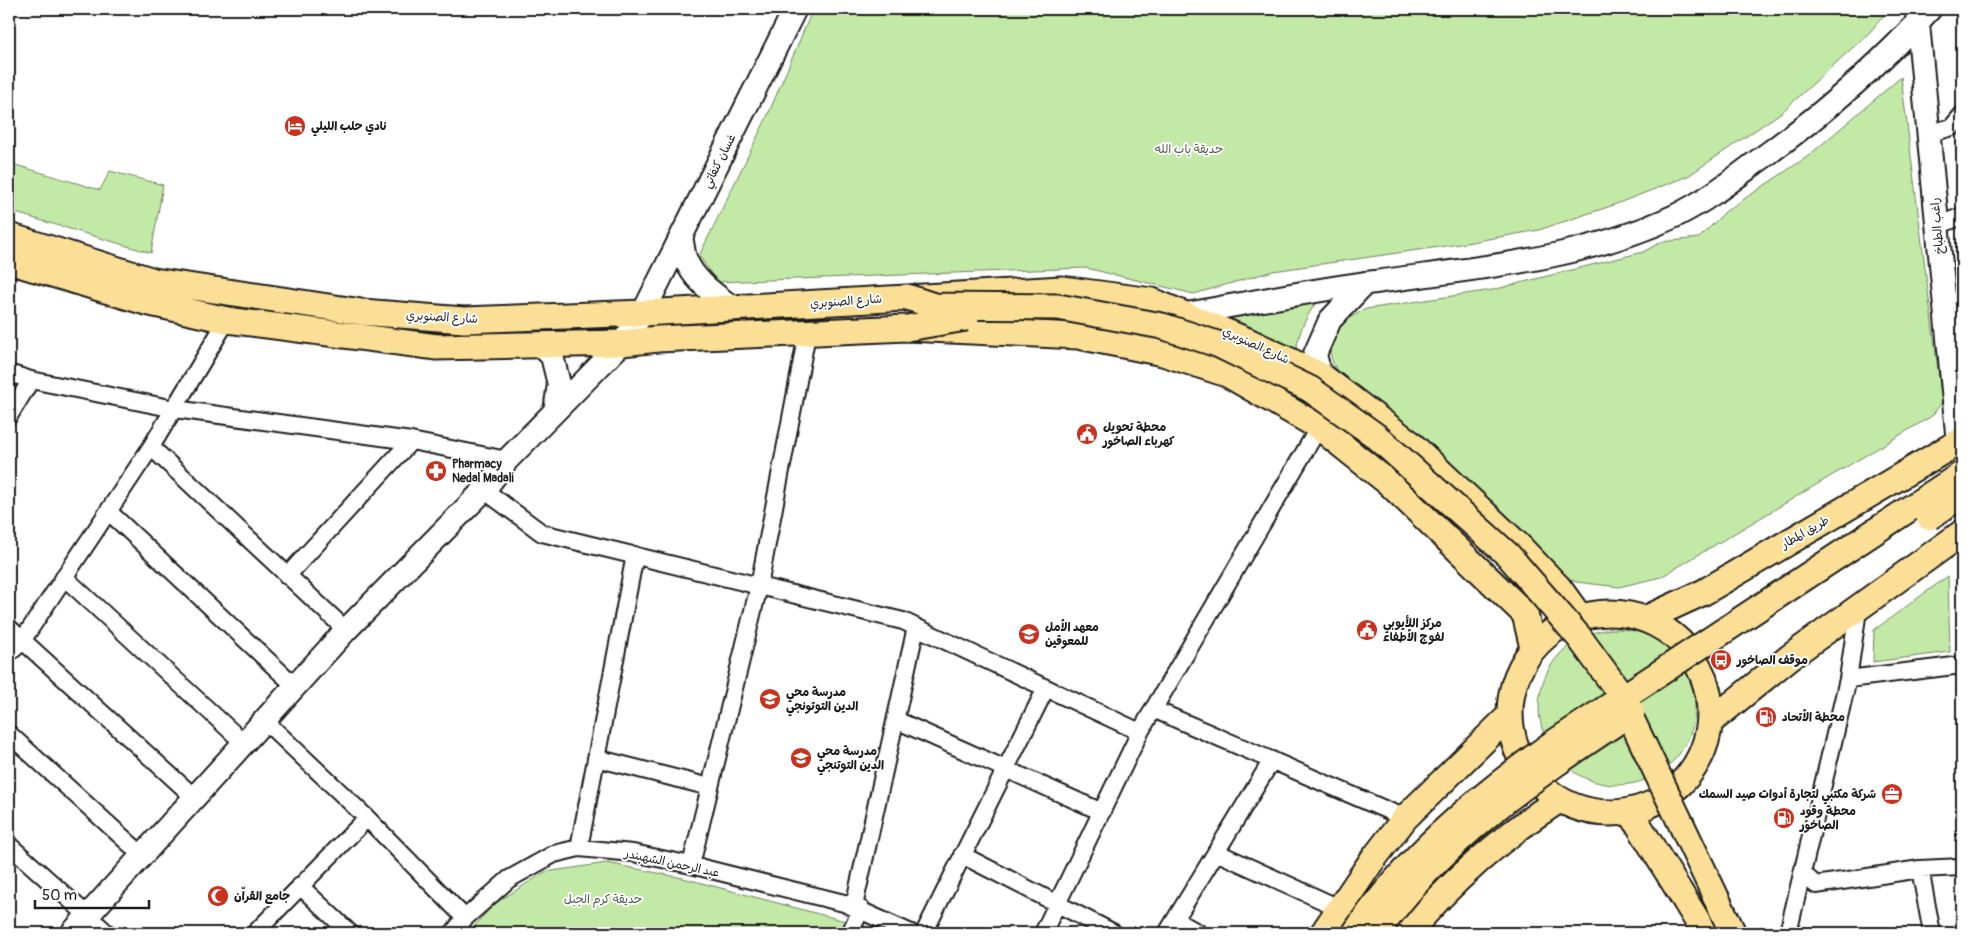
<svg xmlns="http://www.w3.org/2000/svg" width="1971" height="942" font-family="Pangolin,'Playpen Sans Arabic',sans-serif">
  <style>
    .green { fill: #c2e9a5; stroke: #6f8260 }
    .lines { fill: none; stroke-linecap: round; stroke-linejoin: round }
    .street-casing { stroke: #1c1c1c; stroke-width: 20 }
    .secondary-casing { stroke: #1c1c1c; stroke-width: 26 }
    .primary-casing { stroke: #1c1c1c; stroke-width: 29 }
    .street { stroke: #fff; stroke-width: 16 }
    .secondary { stroke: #fff; stroke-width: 22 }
    .primary { stroke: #fbdf96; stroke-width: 25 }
    .primary-bridge-casing { stroke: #1c1c1c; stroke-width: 29; stroke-linecap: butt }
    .primary-bridge { stroke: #fbdf96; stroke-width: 25 }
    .labels { text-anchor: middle; stroke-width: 4; stroke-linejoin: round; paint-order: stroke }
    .poi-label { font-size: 12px; font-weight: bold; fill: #1c1c1c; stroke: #fff; text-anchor: start }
    .park-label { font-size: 12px; fill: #4e5a45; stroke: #fff }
    .street-label { font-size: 12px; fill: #1c1c1c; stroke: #fff }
  </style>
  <rect width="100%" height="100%" fill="#fff"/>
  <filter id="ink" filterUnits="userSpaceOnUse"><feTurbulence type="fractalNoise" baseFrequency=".02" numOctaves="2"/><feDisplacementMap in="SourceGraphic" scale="10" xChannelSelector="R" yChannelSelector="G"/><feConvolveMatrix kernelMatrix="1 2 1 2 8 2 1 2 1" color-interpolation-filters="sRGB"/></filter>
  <g filter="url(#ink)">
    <path class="green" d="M813,9H1889L1870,32L1782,112L1688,176L1611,206L1539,230L1460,244L1273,271L1194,294L1086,268L717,282L699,256L766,119Z
      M1901,77L1942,402L1932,416L1661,577L1619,587L1576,582L1564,577L1340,376C1318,343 1335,323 1366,309L1492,290L1643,252L1661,242L1699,238L1726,211L1807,157Z
      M9,163L100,190L110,171L163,185L151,253L9,211Z
      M1319,299C1306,316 1300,329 1296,350L1222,315Z
      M1948,576L1950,652L1873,662L1874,630Z
      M1539 707a78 78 0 1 1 156 0a78 78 0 1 1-156 0Z
      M607,863L683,878L849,922L843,933H468L494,904L545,872Z"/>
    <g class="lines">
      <g class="street-casing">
        <path id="street" d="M1928,134L1952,127L1962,115
          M1937,226L1962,216
          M9,373L31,380
          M9,416L31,380L175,409L411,441L507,460
          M151,447L346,630
          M484,490L542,533L903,621L1140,732
          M108,511L295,686
          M287,576L411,441
          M64,577L245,744
          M9,628L195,798
          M9,653L20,644L151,447L227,320
          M1848,679L1962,665
          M1153,709L1405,818
          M896,720L1102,812
          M265,721L367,818L465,918
          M9,734L143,856
          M596,758L710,787
          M9,845L107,933
          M579,848L635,555
          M1216,852L1339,908
          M962,855L1114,933
          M691,865L759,586L807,334
          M1920,869L1932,933
          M1802,873L1816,885L1920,869L1962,867
          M300,886L350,933
          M854,906L916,627
          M1175,920L1199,933
          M255,933L367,818
          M453,933L465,918L509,879L554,854L579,848L633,853L691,865L844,903L911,933
          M850,933L861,909
          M924,933L1046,688
          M1043,933L1140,732L1319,427
          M1167,933L1272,760
          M1788,933L1848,679L1858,610"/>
      </g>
      <g class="secondary-casing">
        <path id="secondary" d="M1917,13L1958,443
          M681,237C683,244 683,253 686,260C694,281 716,295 733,308
          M1186,314C1249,303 1312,290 1375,282C1476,268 1581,260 1675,216C1704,202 1730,182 1755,163C1818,118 1878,67 1930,9
          M540,345L552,356L559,384L555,411
          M1320,375L1315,354L1330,320L1365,283
          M72,933L346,630L484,490L507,460L622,343L643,313L795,9"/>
      </g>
      <g class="primary-casing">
        <path id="primary" d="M9,236L154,281L362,312L464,320L643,313L1062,289L1152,301L1248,341L1320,375L1410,443L1517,544L1559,588L1580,617
          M9,261L146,302L227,320L437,347L622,343L658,339L907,328L1078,336L1163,353L1227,374L1319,427L1390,484L1525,614L1533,648
          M1510 713a100 100 0 1 1 200 0a100 100 0 1 1-200 0Z
          M1645,619L1704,592L1962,440
          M1710,722L1790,657L1962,533
          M1630,811L1705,933
          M1323,933L1371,862L1405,818L1509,716
          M1409,933C1447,884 1507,833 1559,800"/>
      </g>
      <use href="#street" class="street"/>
      <use href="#secondary" class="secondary"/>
      <use href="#primary" class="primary"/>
      <g class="primary-bridge-casing">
        <path id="primary-bridge" d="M907,297L934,306L1058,307L1162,326L1217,344L1310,389L1376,436L1508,555L1579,637L1617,689L1733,933
          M907,328L966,318
          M1929,517L1962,495
          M1355,933C1407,856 1477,798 1552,744L1962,474
          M1377,933C1440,839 1539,774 1632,712"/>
      </g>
      <use href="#primary-bridge" class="primary-bridge"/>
    </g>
  </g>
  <defs>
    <g id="hotel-disc" transform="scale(1.125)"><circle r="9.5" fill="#c8321e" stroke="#fff"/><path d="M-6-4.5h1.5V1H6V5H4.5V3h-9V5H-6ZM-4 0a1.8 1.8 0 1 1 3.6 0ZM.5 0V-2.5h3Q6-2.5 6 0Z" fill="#fff"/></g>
    <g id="civic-disc" transform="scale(1.125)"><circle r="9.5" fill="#c8321e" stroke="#fff"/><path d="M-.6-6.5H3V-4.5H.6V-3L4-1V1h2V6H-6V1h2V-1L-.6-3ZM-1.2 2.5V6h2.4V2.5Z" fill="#fff"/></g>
    <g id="pharmacy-disc" transform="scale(1.125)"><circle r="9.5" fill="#c8321e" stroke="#fff"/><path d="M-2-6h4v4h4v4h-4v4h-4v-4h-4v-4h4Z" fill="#fff"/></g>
    <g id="school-disc" transform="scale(1.125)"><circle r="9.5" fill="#c8321e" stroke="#fff"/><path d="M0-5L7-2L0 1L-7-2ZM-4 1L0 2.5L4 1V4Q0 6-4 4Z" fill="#fff"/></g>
    <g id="bus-disc" transform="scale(1.125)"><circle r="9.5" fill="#c8321e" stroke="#fff"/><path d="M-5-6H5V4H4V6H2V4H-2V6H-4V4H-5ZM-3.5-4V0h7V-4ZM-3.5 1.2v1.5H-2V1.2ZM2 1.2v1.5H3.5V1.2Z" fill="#fff"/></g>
    <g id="fuel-disc" transform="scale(1.125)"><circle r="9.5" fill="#c8321e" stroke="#fff"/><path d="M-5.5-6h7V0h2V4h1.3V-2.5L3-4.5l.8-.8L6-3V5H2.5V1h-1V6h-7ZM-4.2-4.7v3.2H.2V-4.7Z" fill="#fff"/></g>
    <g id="office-disc" transform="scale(1.125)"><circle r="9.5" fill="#c8321e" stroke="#fff"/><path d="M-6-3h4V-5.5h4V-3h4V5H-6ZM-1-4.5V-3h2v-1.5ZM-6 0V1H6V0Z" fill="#fff"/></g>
    <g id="mosque-disc" transform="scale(1.125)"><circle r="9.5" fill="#c8321e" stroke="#fff"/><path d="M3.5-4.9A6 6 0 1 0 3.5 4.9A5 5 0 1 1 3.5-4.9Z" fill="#fff"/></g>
  </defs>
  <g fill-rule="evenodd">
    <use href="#hotel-disc" x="295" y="126"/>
    <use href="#civic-disc" x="1087" y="434"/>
    <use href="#pharmacy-disc" x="436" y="471"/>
    <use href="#civic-disc" x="1367" y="630"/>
    <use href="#school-disc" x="1029" y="634"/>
    <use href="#bus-disc" x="1721" y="660"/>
    <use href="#school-disc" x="770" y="699"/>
    <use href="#fuel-disc" x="1766" y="717"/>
    <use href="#school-disc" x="801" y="758"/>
    <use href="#office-disc" x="1892" y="794"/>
    <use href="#fuel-disc" x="1784" y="818"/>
    <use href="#mosque-disc" x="218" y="896"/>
  </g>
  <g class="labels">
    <g class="poi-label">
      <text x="311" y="130">نادي حلب الليلي</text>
      <text x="1103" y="431">محطة تحويل<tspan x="1103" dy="14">كهرباء الصاخور</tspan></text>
      <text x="452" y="468">Pharmacy<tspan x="452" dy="14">Nedal Madali</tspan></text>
      <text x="1383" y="627">مركز اللأيوبي<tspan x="1383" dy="14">لفوج الأطفاء</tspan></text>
      <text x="1045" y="631">معهد الأمل<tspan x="1045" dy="14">للمعوقين</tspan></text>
      <text x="1737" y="664">موقف الصاخور</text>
      <text x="786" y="696">مدرسة محي<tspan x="786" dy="14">الدين التوتونجي</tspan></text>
      <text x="1782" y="721">محطة الأتحاد</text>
      <text x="817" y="755">مدرسة محي<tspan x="817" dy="14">الدين التوتنجي</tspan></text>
      <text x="1876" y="798" text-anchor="end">شركة مكتبي لتجارة أدوات صيد السمك</text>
      <text x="1800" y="815">محطة وقود<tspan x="1800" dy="14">الصاخور</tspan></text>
      <text x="234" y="900">جامع القراّن</text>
    </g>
    <g class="park-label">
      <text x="1189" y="153">حديقة باب الله</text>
      <text x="603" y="903">حديقة كرم الجبل</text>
    </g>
    <g class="street-label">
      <text transform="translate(719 161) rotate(-63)" y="4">غسان كنفاتي</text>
      <text transform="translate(1937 226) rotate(-95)" y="4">راغب الطباخ</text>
      <text transform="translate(846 301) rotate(-4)" y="4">شارع الصنوبري</text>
      <text transform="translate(442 317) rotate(3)" y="4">شارع الصنوبري</text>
      <text transform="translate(1256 345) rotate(25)" y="4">شارع الصنوبري</text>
      <text transform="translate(1805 532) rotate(-30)" y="4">طريق المطار</text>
      <text transform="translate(672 863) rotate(12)" y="4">عبد الرحمن الشهبندر</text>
    </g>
  </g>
  <rect width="1971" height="942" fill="none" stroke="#fff" stroke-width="30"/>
  <rect x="15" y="15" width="1941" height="912" fill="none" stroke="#1c1c1c" stroke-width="2" filter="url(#ink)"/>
  <path d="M35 900v8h114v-8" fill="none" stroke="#1c1c1c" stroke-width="2.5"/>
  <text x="42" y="900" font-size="15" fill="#1c1c1c" stroke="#ffffff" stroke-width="4" paint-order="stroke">50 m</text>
</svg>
